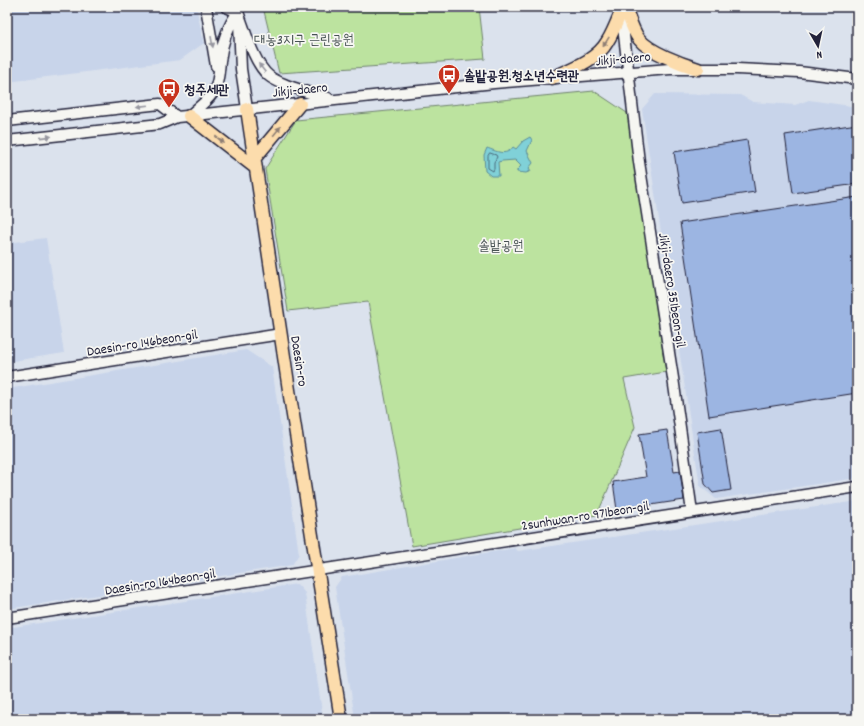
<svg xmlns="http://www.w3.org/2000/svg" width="864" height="726" font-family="Dekko,'Poor Story',sans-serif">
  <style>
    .built { fill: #c8d4ea }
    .green { fill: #bce39f; stroke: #6f826d }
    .water { fill: #80d1d8; stroke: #5a8b99 }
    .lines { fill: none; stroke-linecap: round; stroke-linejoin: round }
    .shore { stroke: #48687a; stroke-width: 1 }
    .building { fill: #9cb5e2; stroke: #22223b }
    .minor-casing { stroke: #22223b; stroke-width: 13 }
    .major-casing { stroke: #22223b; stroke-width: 15 }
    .minor { stroke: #f6f6f2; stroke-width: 10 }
    .major { stroke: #fcdcac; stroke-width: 12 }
    .oneway { fill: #9797a0 }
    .oneway2 { fill: #8f7f74 }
    .labels { text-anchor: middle; stroke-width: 3.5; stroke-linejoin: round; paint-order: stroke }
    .park-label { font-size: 14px; fill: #485254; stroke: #f6f6f2 }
    .street-label { font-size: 14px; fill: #22223b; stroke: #f6f6f2 }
    .poi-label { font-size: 14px; font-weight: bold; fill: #22223b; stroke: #f6f6f2; text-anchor: start }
  </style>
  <rect width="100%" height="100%" fill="#dbe2ed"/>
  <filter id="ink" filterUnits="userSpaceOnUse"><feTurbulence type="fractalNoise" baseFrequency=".025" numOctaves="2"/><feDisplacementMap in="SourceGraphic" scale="8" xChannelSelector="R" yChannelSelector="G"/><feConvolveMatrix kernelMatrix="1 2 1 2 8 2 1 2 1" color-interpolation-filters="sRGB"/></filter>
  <g filter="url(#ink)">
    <path class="built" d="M7,7H196L204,43L180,60L7,82Z
      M655,94L740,95L753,102L795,105L809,100L857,107V478L716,499L700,486L642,109Z
      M46,238L64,353L7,362V243Z
      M246,350L272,367L299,554L292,565L7,609V389Z
      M857,501V719H355L335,587L342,577L515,548L518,551Z
      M297,584L305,593L323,719H7V628Z"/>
    <path class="green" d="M263,7H479L485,59L279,73Z
      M594,91L627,113L666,372L624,379L635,427L597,515L412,546L368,302L288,311L265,169L296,120Z"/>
    <path class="water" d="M530,137L532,140L527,151L533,163L529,168L531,171L526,173L517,172V170L521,166L515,160L502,161L498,162L499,176H491L485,171L484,155L487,148C496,151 506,157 513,147L516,149L523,141Z"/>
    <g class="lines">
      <path class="shore" d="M490,153L496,155L497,157L494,162V169L493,171L488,168V156Z"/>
    </g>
    <path class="building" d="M857,124V184L793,193L785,135Z
      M747,140L755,192L682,203L674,152Z
      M857,197V393L709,416L680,223Z
      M721,428L731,490L713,493L705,484L697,432Z
      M667,430L674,472L680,471L684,500L617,510L613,482L646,477L639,434Z"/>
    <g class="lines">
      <g class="minor-casing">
        <path id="minor" d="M206,7L216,66
          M226,7L238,12C245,30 254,64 269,76C275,81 282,83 289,86C301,90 314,95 328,98
          M624,9V35L639,162L673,378L692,512
          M239,22L241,69L247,109
          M189,116C197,108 211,99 215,89C219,80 219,70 220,61C222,43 227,27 238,12
          M7,121L160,104L177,117
          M7,141L160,124L177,117L494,83L670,69H737L799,72L857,79
          M7,377L281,334
          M7,618L857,487"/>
      </g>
      <g class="major-casing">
        <path id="major" d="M625,7C629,17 632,30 639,39C649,52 682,64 698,69
          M552,78C571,69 597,60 607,42C614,31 618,19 623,7
          M247,109L289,390L341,719
          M189,116L256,168
          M254,159L300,104"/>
      </g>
      <use href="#minor" class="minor"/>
      <use href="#major" class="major"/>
    </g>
    <defs><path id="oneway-solid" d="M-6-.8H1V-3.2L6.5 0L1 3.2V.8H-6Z"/></defs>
    <g class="oneway">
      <use href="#oneway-solid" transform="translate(212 42) rotate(80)"/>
      <use href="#oneway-solid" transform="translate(262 68) rotate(-127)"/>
      <use href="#oneway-solid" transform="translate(142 106) rotate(173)"/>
      <use href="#oneway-solid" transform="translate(46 137) rotate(-6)"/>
    </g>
    <g class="oneway2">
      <use href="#oneway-solid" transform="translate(606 42) rotate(122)"/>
      <use href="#oneway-solid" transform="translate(277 131) rotate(-51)"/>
      <use href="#oneway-solid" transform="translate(220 140) rotate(39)"/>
    </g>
  </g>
  <defs>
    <g id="bus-pin" transform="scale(1.15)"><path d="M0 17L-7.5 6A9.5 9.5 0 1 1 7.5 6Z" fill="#c8321e" stroke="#f6f6f2"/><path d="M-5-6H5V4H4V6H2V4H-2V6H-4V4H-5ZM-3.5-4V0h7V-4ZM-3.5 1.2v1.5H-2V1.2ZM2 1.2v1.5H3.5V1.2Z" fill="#fff"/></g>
  </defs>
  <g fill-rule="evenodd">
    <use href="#bus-pin" x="449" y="75"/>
    <use href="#bus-pin" x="169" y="89"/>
  </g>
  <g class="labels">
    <g class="park-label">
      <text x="304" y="44">대농3지구 근린공원</text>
      <text x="501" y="250">솔밭공원</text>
    </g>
    <g class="street-label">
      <text transform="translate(623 58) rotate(-5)" y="5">Jikji-daero</text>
      <text transform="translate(300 89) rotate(-6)" y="5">Jikji-daero</text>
      <text transform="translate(673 290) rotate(81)" y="5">Jikji-daero 351beon-gil</text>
      <text transform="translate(142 342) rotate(-9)" y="5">Daesin-ro 146beon-gil</text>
      <text transform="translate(300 361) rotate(81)" y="5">Daesin-ro</text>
      <text transform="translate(585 515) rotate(-9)" y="5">2sunhwan-ro 971beon-gil</text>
      <text transform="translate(160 581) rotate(-9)" y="5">Daesin-ro 164beon-gil</text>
    </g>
    <g class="poi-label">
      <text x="464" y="80">솔밭공원.청소년수련관</text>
      <text x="184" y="94">청주세관</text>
    </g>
  </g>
  <rect width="864" height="726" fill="none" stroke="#f6f6f2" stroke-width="24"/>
  <rect x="12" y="12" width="840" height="702" fill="none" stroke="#22223b" stroke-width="1.5" filter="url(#ink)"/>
  <g transform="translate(818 46) rotate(171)" stroke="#f6f6f2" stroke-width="3" paint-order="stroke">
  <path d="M0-3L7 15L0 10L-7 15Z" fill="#22223b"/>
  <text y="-6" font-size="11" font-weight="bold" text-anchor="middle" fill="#22223b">N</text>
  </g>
</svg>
